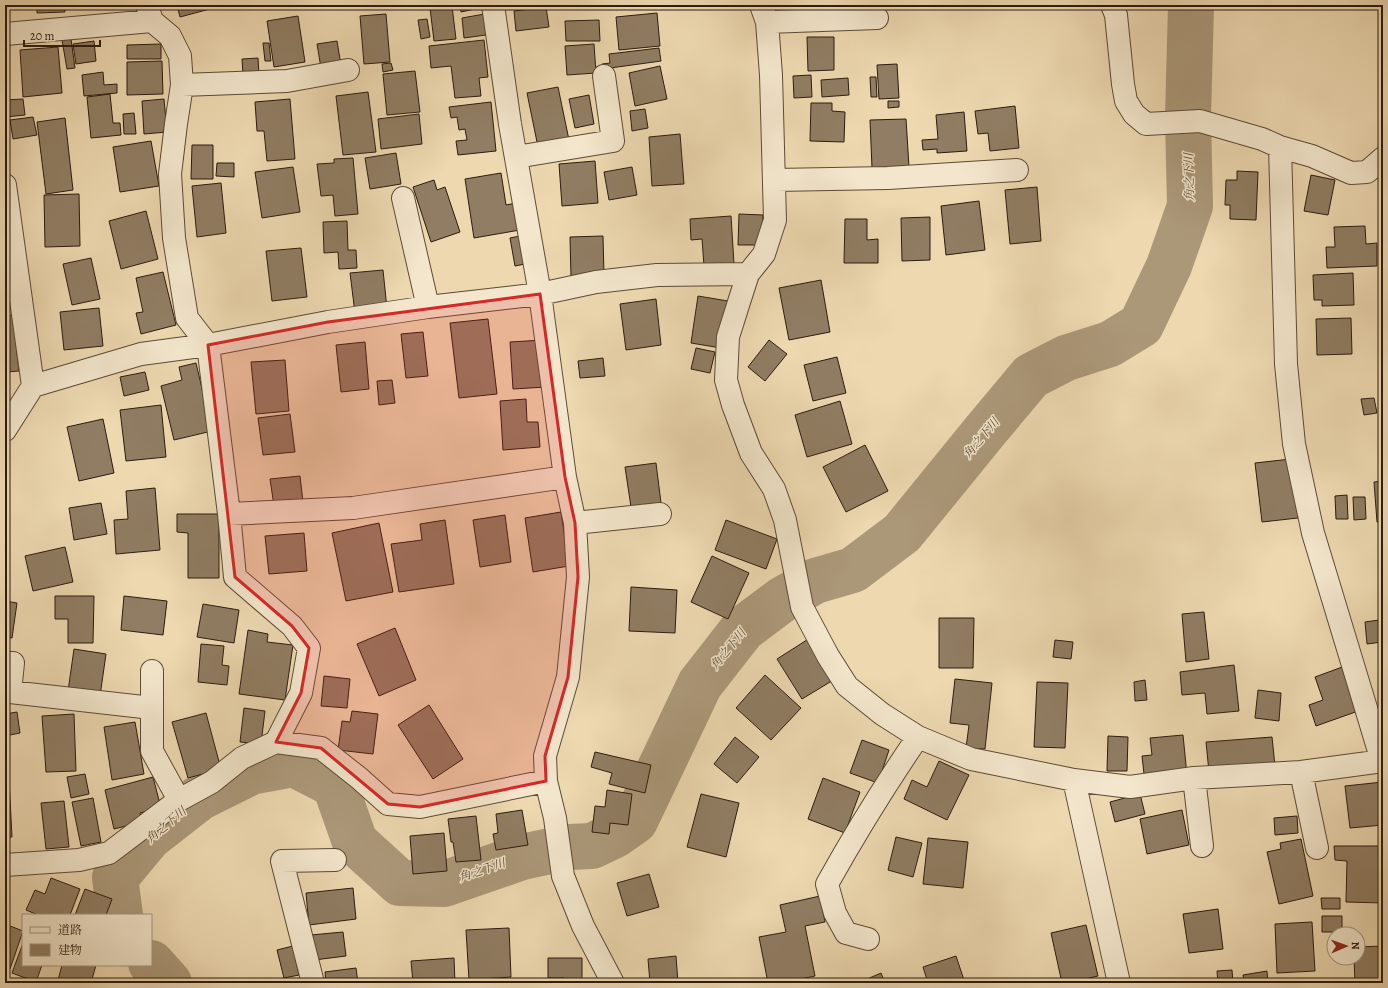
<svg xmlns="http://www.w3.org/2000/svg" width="1388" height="988" font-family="Alegreya,'Noto Serif JP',serif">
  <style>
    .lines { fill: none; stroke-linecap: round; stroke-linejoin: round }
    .river { stroke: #ab9879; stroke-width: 46 }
    .building { fill: #907d63; stroke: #2c1b0f }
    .street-casing { stroke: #5c4a37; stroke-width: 24 }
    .street { stroke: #f3e6cc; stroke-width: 22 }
    .marked { fill: #d62828; fill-opacity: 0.2; stroke: #d62828; stroke-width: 3; stroke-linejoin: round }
    .labels { text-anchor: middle; stroke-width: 3; stroke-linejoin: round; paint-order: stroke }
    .water-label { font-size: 12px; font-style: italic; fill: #5f4d39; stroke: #f3e6cc }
  </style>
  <rect width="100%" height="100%" fill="#edd8b0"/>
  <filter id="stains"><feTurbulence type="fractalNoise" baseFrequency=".005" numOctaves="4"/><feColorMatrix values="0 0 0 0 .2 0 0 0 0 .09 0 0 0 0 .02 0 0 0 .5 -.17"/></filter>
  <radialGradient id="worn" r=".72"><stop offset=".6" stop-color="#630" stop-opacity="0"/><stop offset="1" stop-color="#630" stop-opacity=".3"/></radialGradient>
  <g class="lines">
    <path class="river" d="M120,915L115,878L149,837L199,798L251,772L294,764L335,785L355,842L400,883L444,884L522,857L569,847L592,846L615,835L635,821L700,684L743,629L783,599L815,581L853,570L902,533L985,431L1031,376L1066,358L1110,344L1141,325L1169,266L1190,206L1188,117L1191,5
      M151,963L169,983"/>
  </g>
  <path class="building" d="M37,5H64L65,12L37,13Z
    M177,5H221V6L180,17Z
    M366,5H391V7L366,9Z
    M460,5H489V6L461,12Z
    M807,5H826V10L808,12Z
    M452,6L456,39L434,41L430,8Z
    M546,7L549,27L516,31L514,11Z
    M490,13L493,34L464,38L462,18Z
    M657,13L660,46L619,50L616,17Z
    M386,14L390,62L364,64L360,16Z
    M298,16L305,62L274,67L267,21Z
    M427,19L430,37L421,39L418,20Z
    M599,20L600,41H566L565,21Z
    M807,37H834V70L808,71Z
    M71,39L75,68L67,69L62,40Z
    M484,40L488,77L479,78L481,96L455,98L451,66L431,68L429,46Z
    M94,41L96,61L76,64L73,44Z
    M337,41L341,65L321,68L317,44Z
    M263,43H269L271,61H265Z
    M161,44V59H127V45Z
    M594,44L596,73L567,75L565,46Z
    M58,47L62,93L23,97L20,50Z
    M659,48L661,61L603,69L602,64L610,63L609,54Z
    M258,58L259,74L243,75L242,59Z
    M162,61L163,94L127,95V62Z
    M391,63L393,70L383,72L382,64Z
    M897,64L899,98L879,99L877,65Z
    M660,66L667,99L635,106L629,73Z
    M415,71L420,112L387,115L383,74Z
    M103,72L104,85L117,84V93L84,96L82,75Z
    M811,75L812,97L794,98L793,76Z
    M870,77H876L877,97H871Z
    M848,78L849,95L822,97L821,80Z
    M558,87L569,140L538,147L527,93Z
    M368,92L376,152L343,155L336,96Z
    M110,94L113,123H120L121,135L91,138L87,97Z
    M589,95L594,124L575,128L569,99Z
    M23,99L25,115L5,117V100Z
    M164,99L167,132L144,134L142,101Z
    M290,99L295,159L267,161L264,131H257L255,102Z
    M888,101H899V107L888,108Z
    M491,102L496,151L458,155L456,141L467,140L465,129L459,130L457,117L451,118L449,107Z
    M811,103H832V111L845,112L844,142L810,141Z
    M1015,106L1019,148L990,151L988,133L978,134L975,111Z
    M645,109L648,128L632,131L630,111Z
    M964,112L967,151L937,153V149L923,150L922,140L938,139L936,115Z
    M134,113L136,134H124L123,114Z
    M419,114L422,144L381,149L378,119Z
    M33,117L37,135L13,139L10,120Z
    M65,118L73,190L46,194L37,122Z
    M906,119L909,167L872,168L870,120Z
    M680,134L684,184L652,186L649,137Z
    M151,141L159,186L120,192L113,147Z
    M192,145H213V179H191Z
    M396,153L401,184L370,189L365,158Z
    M353,158L358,214L335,216L333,195L321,196L317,164L334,163V159Z
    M595,161L598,203L562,206L559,164Z
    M217,163H234V177L216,176Z
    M293,167L300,212L262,218L255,172Z
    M632,167L637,195L609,200L604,172Z
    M1237,171L1258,172L1256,220L1230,219V205H1225L1226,180H1237Z
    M501,173L506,205L516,203L520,230L474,238L465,179Z
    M1311,175L1335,180L1328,215L1304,211Z
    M434,180L437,190L445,187L460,232L431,242L413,187Z
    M221,183L226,233L197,237L192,186Z
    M1037,187L1041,241L1010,244L1005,190Z
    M79,194L80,246L45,247L44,195Z
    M979,201L985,250L946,255L941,206Z
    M146,211L158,259L121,269L109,221Z
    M739,214L763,215L762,245H738Z
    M731,216L734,264L704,266L702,239L691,240L690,219Z
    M930,217V260L902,261L901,218Z
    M845,219H867V240L878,239V263H844Z
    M347,221L348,250H356L357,268L339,269L338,252L324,253L323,222Z
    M1365,226L1366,244L1377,243V266L1327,268L1326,247H1335L1334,227Z
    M520,236L525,264L515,266L510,238Z
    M603,236L604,276L571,277L570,237Z
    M301,248L307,297L272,301L266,251Z
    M5,253L13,305L5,306Z
    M91,258L100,299L72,305L63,264Z
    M383,270L387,309L355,313L350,273Z
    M163,272L176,325L141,334L136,313L143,312L136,278Z
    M1353,273L1354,305L1322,306V300H1314L1313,275Z
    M821,280L830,332L789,340L779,288Z
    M698,296L728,301L721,348L691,343Z
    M656,299L661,345L626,350L620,304Z
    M99,308L103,346L64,350L60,312Z
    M13,315L19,371L5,372V316Z
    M1351,318L1352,354L1317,355L1316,319Z
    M488,319L497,394L459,398L450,323Z
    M423,332L428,376L406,378L401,334Z
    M543,340L546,387L513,389L510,342Z
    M769,340L787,354L765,381L748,367Z
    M365,342L369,389L341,392L336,345Z
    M696,348L715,352L710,373L691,369Z
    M837,357L846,393L813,401L804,365Z
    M603,358L605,376L580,378L578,361Z
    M285,360L289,411L256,414L251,362Z
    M196,363L212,431L174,440L161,386L182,380L179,367Z
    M1381,371H1383V411H1382Z
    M145,372L149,390L124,396L120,377Z
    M392,380L395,403L379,405L377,381Z
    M1374,398L1377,413L1364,415L1361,399Z
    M526,399L527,422H538L540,447L503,450L500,401Z
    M840,401L852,444L807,457L795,415Z
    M161,405L166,457L126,461L120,410Z
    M290,414L295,452L263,455L258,418Z
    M103,419L114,473L79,481L67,427Z
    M865,445L888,491L846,512L823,467Z
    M1291,459L1298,518L1262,522L1255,463Z
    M656,463L661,503L631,507L625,467Z
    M300,476L303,502L274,506L270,479Z
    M1383,481V522H1377L1374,482Z
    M155,488L160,550L116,554L114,520L128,519L126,491Z
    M1347,495L1348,519H1336L1335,496Z
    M1353,497H1365L1366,519L1354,520Z
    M101,503L107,534L74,540L69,508Z
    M561,512L569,566L533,572L525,518Z
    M177,514H219V578H188V533L177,532Z
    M505,515L511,562L480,567L473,520Z
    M445,520L454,584L399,592L391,544L422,540L420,524Z
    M726,520L777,539L766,569L715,550Z
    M379,523L393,592L346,601L332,533Z
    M304,533L307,571L269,574L265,536Z
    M65,547L73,582L33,591L25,556Z
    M712,556L749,573L728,619L691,602Z
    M631,587L677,590L675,633L629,631Z
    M55,596H94L93,643H68V619H55Z
    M124,596L167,601L163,635L121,630Z
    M5,601L17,603L12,638L5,637Z
    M203,604L239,610L234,643L197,637Z
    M1204,612L1209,659L1186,662L1182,614Z
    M939,618H974L973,668H939Z
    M1379,620L1382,642L1367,644L1365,622Z
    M395,628L416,680L379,696L357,644Z
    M248,630L268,634L267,642L293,645L285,700L239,694Z
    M810,638L835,679L802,699L777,659Z
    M1055,640L1073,642L1071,659L1053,657Z
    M201,644L224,646L222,665L229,666L227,685L198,682Z
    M74,649L106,654L100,696L68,691Z
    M1234,665L1239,711L1207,714L1205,693L1182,695L1180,672Z
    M1345,666L1361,710L1316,726L1309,705L1323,700L1315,677Z
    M765,675L801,708L771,740L736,708Z
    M324,676L350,679L347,708L321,706Z
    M955,679L992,683L985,749L966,748L969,725L950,723Z
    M1145,680L1147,700L1135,701L1134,682Z
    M1037,682L1068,683L1065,748L1034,747Z
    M1258,690L1281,693L1279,721L1255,718Z
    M429,705L463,759L433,779L398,725Z
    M244,708L265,711L261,744L240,742Z
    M352,711L378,714L373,754L338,750L342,721L350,722Z
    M17,712L20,733L5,736V714Z
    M206,713L221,769L188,778L172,722Z
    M74,714L76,771L46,772L42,716Z
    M135,722L144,774L112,780L104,727Z
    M1183,735L1187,775L1144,774L1142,756L1152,755L1150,738Z
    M1108,736L1128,737L1127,771H1107Z
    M735,737L759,757L737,783L714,764Z
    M1272,737L1275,766L1209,772L1206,742Z
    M862,740L889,750L878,783L850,773Z
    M5,741H7L12,837H5Z
    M595,752L651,765L645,793L609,784L612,773L591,767Z
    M939,761L969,775L947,820L904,799L912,780L927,787Z
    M85,774L89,794L71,798L67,777Z
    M153,777L161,808L140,813L142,822L114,829L105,790Z
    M823,778L860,792L845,833L808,819Z
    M1383,782V825L1350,828L1345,786Z
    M607,790L632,794L628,825L610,823L609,834L592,832L595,806L605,807Z
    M701,794L739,803L726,857L687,847Z
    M1140,794L1145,814L1115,822L1110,802Z
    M93,798L101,842L81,846L72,802Z
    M64,801L69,847L46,849L41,803Z
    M522,810L528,845L496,850L493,834L498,833L496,814Z
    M1182,810L1189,845L1147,854L1140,819Z
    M476,816L481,860L456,862L453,842H451L448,819Z
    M1297,816L1298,833L1275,835L1274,818Z
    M444,833L447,871L413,874L410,836Z
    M896,837L922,843L913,877L888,870Z
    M928,838L968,842L963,888L923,884Z
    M1301,839L1313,896L1279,904L1267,852L1281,849L1280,843Z
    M1334,846H1383V903L1346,902L1347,861L1335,860Z
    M649,874L659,907L627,916L617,883Z
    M51,878L80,889L70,915H38L26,910L35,890L45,894Z
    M353,888L356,919L309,925L306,893Z
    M85,889L112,899L106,915H75Z
    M820,896L825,922L805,926L815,976L782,983H768L759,937L786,932L780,905Z
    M1321,898H1340V909H1322Z
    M1218,909L1223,949L1189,953L1183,914Z
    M1322,916H1342V932H1322Z
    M1312,922L1315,971L1277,973L1275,924Z
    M5,924L23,931L10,969L5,967Z
    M1086,925L1098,976L1068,983H1062L1051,933Z
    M509,928L511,977L469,980L466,930Z
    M343,932L346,956L314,960L311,935Z
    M23,943V965H42L36,982L12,973Z
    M293,946L299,975L284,978L277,950Z
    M1383,946V983H1355L1354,958H1358V947Z
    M676,956L678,983H650L648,959Z
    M956,956L965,983H928L923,967Z
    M454,958L455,983H413L411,961Z
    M548,958H582V983H564V978H548Z
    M62,965H96L91,983H69L58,980Z
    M356,968L358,983H326L325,972Z
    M1232,970L1233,983H1218L1217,971Z
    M1267,971L1268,983H1244L1243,975Z
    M881,973L885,983H858Z"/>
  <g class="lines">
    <g class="street-casing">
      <path id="street" d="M147,5L152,21L170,36L180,56L182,85L176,124L170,174L174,238L187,318L208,345L229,514L235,577L292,626L309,648L301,693L276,742
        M493,5L510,124L540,294L565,477L575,523L578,577L568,677L545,756L546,781L555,818L563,876L583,926L613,983
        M761,5L767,22L771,75L775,220L764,254L748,274L739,302L728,337L726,380L733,405L751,453L774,489L785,520L802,607L828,656L847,686L882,714L918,737L971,759L1074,780L1130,787L1194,778L1301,772L1383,761
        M1112,5L1116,15L1123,84L1126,101L1134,114L1146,124L1200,121L1262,139L1280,147L1312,156L1351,173L1367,172L1383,158
        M767,22L877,18
        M5,34L152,21
        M182,85L287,81L348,70
        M1280,147L1286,364L1294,444L1313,533L1382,761
        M516,157L613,141L604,76
        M775,180L888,178L1017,170
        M5,185L33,386
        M403,198L428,307
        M5,430L33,386L141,354L208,345L328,322L428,307L540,294L596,282L657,275L748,274
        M229,514L353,508L565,477
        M575,523L660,514
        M5,663H13L10,692L152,708
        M152,671V751L179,800
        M1301,772L1317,848
        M1194,778L1202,846
        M1074,780L1119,983
        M5,865L79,860L109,853L179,800L212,782L242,758L276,742L321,748L359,778L388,804L420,807L546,781
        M868,939L846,933L835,913L827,884C855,834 885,785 918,737
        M313,983L282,861L335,860"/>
    </g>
    <use href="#street" class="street"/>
  </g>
  <path class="marked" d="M540,294L565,477L575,523L578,577L568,677L545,756L546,781L420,807L388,804L321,748L276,742L301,693L309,648L292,626L235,577L208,345L328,322Z"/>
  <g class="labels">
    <g class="water-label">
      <text transform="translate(1189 177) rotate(-91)" y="4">角之下川</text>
      <text transform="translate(981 438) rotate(-50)" y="4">角之下川</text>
      <text transform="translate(728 649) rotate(-51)" y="4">角之下川</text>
      <text transform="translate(166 825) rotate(-40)" y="4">角之下川</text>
      <text transform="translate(482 870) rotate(-19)" y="4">角之下川</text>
    </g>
  </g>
  <rect width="1388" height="988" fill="none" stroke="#edd8b0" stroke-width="20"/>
  <rect x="6" y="6" width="1376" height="976" fill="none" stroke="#2c1b0f" stroke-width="2"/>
  <rect x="10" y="10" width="1368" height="968" fill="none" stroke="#2c1b0f"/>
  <rect x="22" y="914" width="130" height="52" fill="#f3e6cc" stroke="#a39580"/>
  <rect x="30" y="927" width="20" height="6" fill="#f3e6cc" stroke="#a39580"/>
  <text x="58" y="934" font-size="12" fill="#2c1b0f">道路</text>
  <rect x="30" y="944" width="20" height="12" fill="#907d63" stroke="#a39580"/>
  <text x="58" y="954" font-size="12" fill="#2c1b0f">建物</text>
  <g transform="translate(1346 946) rotate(88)"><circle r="19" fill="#f3e6cc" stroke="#a39580"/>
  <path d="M0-3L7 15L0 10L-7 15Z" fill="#8f2418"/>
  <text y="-6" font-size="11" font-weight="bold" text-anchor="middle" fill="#2c1b0f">N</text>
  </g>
  <path d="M24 40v6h76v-6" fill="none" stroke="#2c1b0f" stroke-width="2"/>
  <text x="30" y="40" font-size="12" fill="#2c1b0f" stroke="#f3e6cc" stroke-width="3" paint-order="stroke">20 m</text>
  <rect width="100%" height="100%" filter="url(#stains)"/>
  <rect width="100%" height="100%" fill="url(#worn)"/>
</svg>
